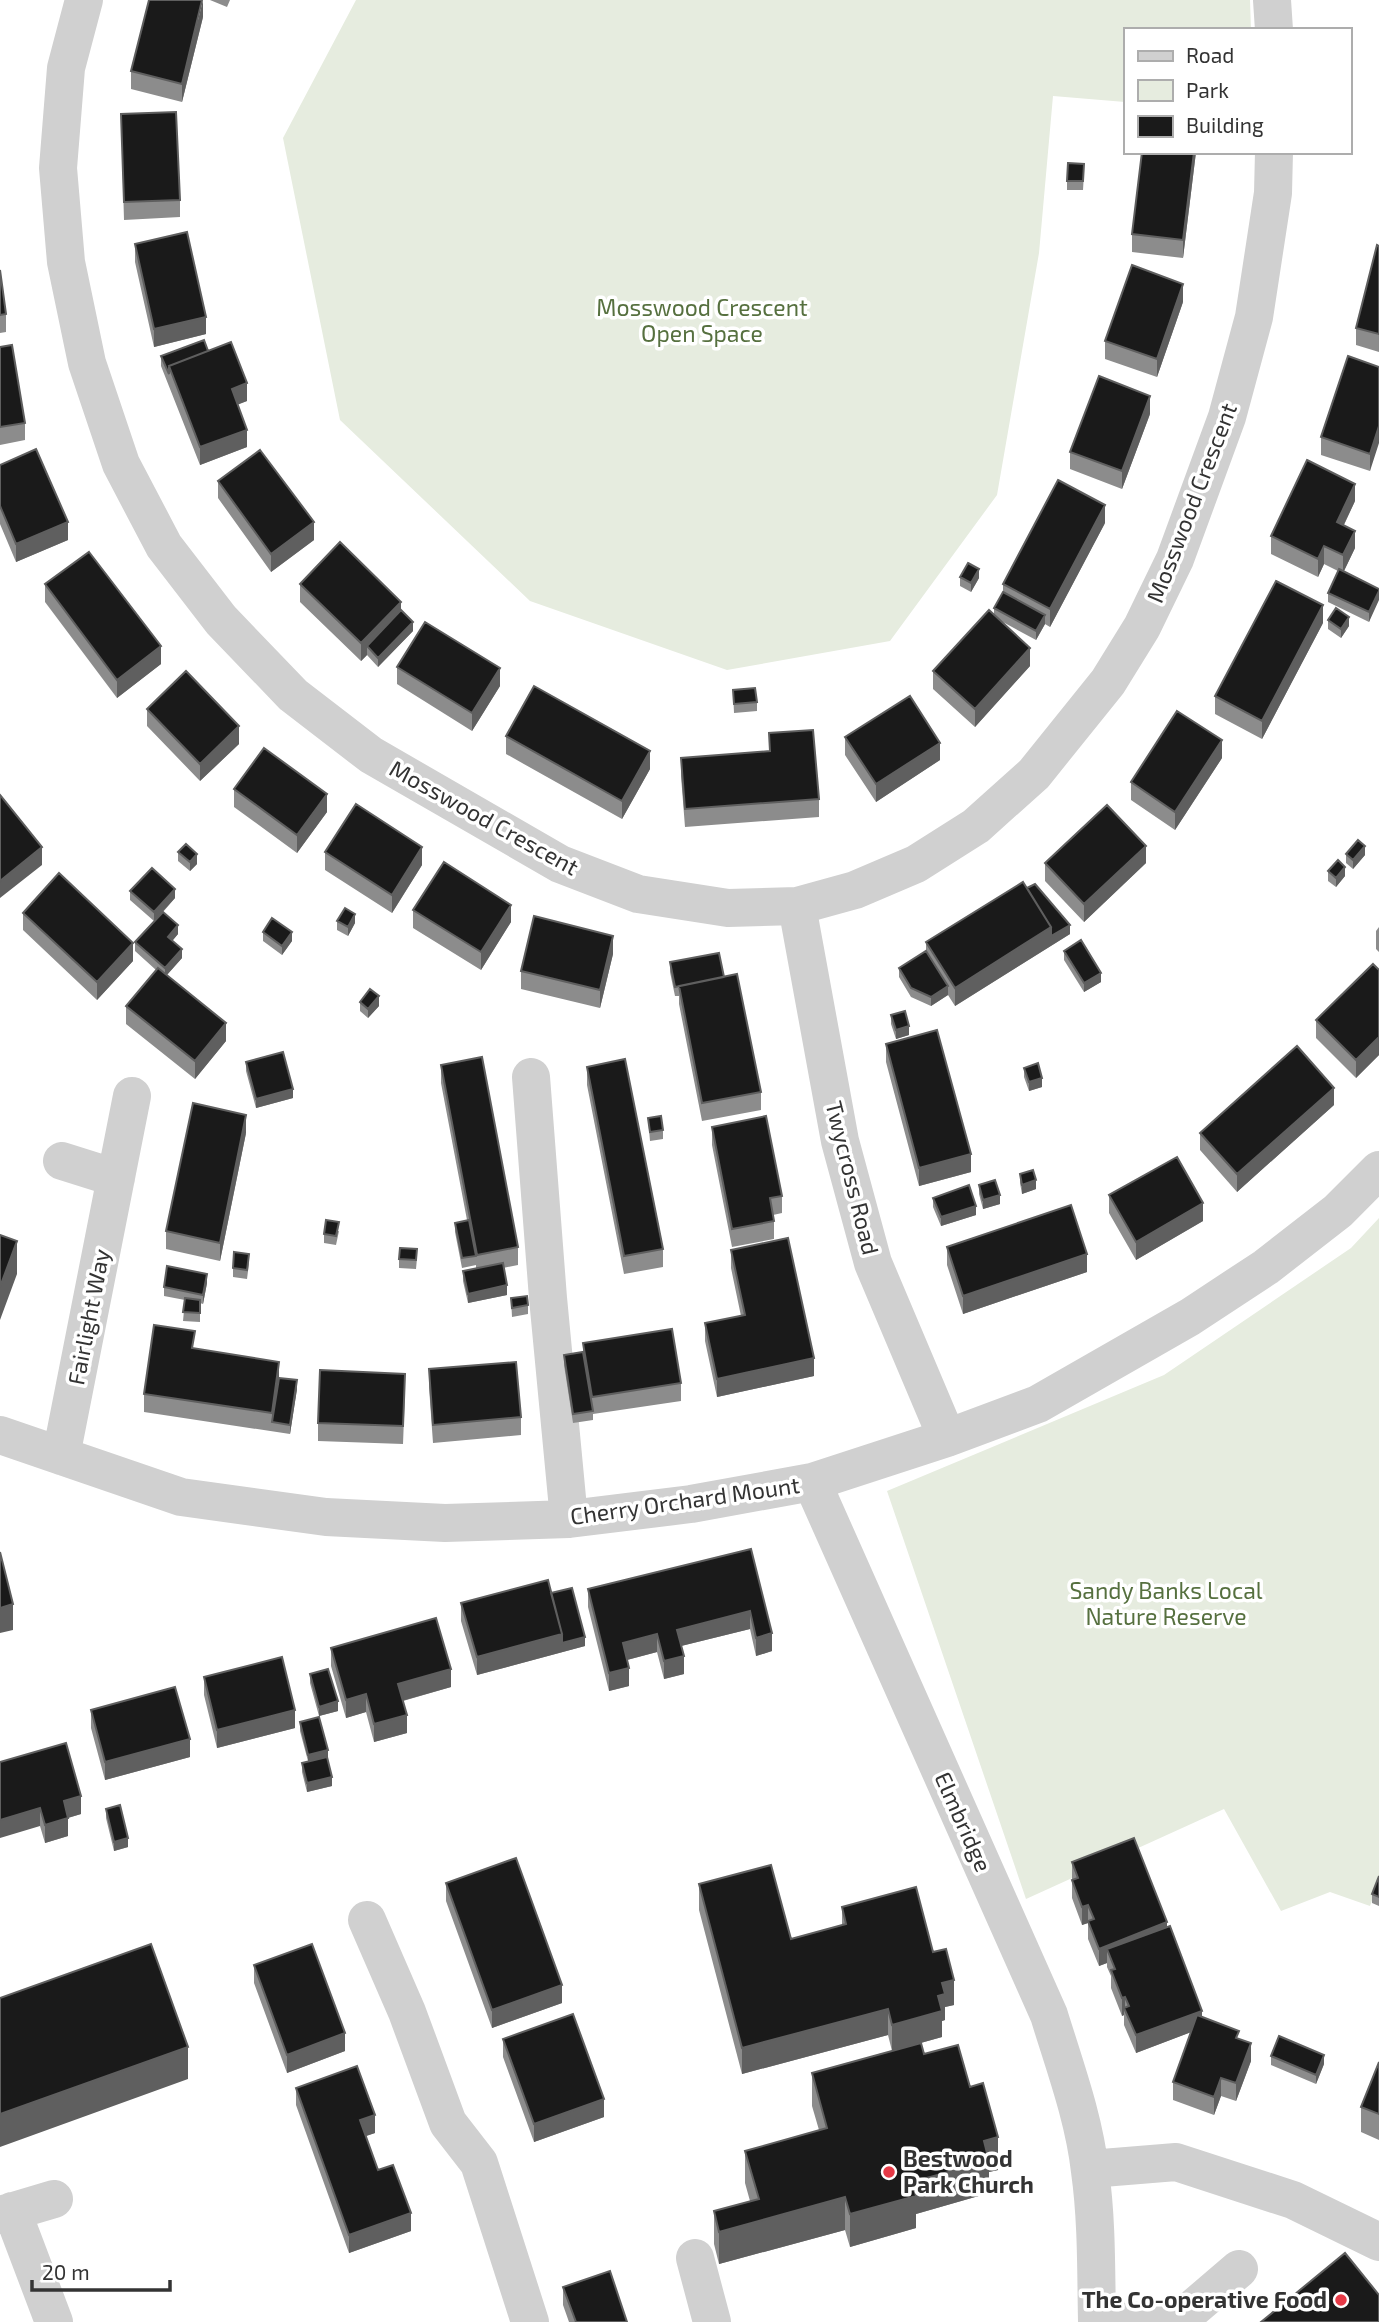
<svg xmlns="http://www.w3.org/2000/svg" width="1379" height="2322" font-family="'Exo 2',sans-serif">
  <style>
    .park { fill: #e6ecdf }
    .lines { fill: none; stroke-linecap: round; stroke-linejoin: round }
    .minor { stroke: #d0d0d0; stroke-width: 38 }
    .wall { fill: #8c8c8c }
    .shaded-wall { fill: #5f5f5f }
    .building { fill: #1a1a1a; stroke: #5f5f5f; stroke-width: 2 }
    .poi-dot { fill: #e63946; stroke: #fff; stroke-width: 2.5 }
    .labels { text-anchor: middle; stroke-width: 7; stroke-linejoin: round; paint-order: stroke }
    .park-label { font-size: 23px; fill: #56703f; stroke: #fff }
    .street-label { font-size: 23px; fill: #333; stroke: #fff }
    .poi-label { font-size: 23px; font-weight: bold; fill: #333; stroke: #fff; text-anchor: start }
  </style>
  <rect width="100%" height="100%" fill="#fff"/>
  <path class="park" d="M356,0H1250L1251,30H1125V102L1053,96L1039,253L997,495L890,641L727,670L530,601L340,420L283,138Z
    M1379,1218V1881L1370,1906L1330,1892L1281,1911L1224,1809L1026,1899L887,1491L1164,1375L1351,1248Z"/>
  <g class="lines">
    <path class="minor" d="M84,0L66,68L58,168L66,262L87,363L121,464L164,546L221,620L293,695L371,755L560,864L638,894L728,908L797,906L855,890L916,864L976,826L1034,774L1108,682L1142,627L1175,559L1227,417L1254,317L1273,193L1274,152
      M1272,0L1274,30
      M797,906L840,1141L873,1263L947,1438
      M531,1077L548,1298L569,1519
      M62,1161L116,1178
      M0,1435L181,1497L326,1517L445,1523L569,1519L691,1504L812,1482L947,1438L1038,1404L1190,1317L1266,1267L1338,1211L1379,1170
      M61,1456L132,1096
      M812,1482L1049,2015C1065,2067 1084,2118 1090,2171C1097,2221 1096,2272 1097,2322
      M367,1920L407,2012L448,2123L479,2163L530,2322
      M1090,2169L1176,2162L1293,2200L1379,2242
      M12,2211L54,2322
      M0,2215L54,2199
      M695,2258L712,2322
      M1097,2317L1152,2322
      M1177,2322L1239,2269"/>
  </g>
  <path class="wall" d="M210,0H230L227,7Z
    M203,17L182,102L131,89V71Z
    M121,114L180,200V217L124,220Z
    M1142,152H1196L1183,258L1132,252V234Z
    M1084,173L1083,190H1067V181Z
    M135,244L206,334L154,347L135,262Z
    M1379,246V352L1356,345V328Z
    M0,270L6,314V332L0,333Z
    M1183,302L1157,377L1105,359V341Z
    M0,347L25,423V440L0,445Z
    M208,351L247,401L238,404L247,447L200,465L161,366V356Z
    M1379,367L1370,471L1321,455V437Z
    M1150,414L1122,489L1070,469V452Z
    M0,465L68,540L16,562L0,524Z
    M218,481L314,540L271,572L218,498Z
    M1355,501L1344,525L1355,548L1344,571L1379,589L1369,622L1328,602V593L1338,571L1324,564L1318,577L1271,554V536Z
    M1105,523L1050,627L1045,624L1036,640L1001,621L1030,666L975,727L933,689V671L994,615V608L1003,592V584Z
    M960,577L979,578L971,592L960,586Z
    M45,584L161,664L117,698L45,602Z
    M300,584L401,610L413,631L378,667L367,655L361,661L300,602Z
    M1328,620L1349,626L1341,638L1328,629Z
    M1323,623L1262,739L1215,714V696Z
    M397,667L500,686L472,731L397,684Z
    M733,690L757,702V711L734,713Z
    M147,709L239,744L200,781L147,726Z
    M769,733L819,799V817L685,827L681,776V758L769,751Z
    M506,736L650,769L622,819L506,754Z
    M845,737L940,760L876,802L845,755Z
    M1222,758L1175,830L1131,800V782Z
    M234,789L327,812L297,853L234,807Z
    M178,852L197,864L190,871L178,861Z
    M325,852L422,865L392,913L325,870Z
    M1346,854L1365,855L1353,869L1346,863Z
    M1045,863H1146L1084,922L1045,881Z
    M1328,871L1345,876L1336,887L1328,881Z
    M1027,888L1070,934L955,1006L948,995L931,1006L911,997L899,977V968L926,951V942Z
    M130,891L175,898L163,912L178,934L172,941L182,958L167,975L226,1041L195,1079L126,1024V1006L156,970L135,951V942L154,921L130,900Z
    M413,910L511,922L481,970L413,928Z
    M23,913L133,961L97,1000L23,930Z
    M337,921L355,923L348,936L337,930Z
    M1379,927V952L1376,949V931Z
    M263,932L292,941L282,955L263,941Z
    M1064,951L1101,982L1084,992L1064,960Z
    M613,954L600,1008L521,989V971Z
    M670,962L724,977L761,1092V1110L702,1121L679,1004V996H675L670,972Z
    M1379,970V1055L1356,1078L1316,1038V1020Z
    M360,1002L379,1006L368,1018L360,1011Z
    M891,1015L909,1035L896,1039L891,1024Z
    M886,1044L971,1172L919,1186L886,1062Z
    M246,1062L293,1098L256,1108L246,1071Z
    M441,1065L518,1247V1265L503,1268L507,1295L468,1303L463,1281V1271L476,1269V1265L462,1268L455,1232V1223L467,1220L441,1083Z
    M587,1067L663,1249V1267L624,1274L587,1085Z
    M1024,1068L1042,1087L1029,1091L1024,1077Z
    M1334,1105L1237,1192L1200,1150V1133Z
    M648,1118L663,1130V1139L650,1141Z
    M712,1127L782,1196V1213L773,1215L774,1221V1239L732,1247L712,1145Z
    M246,1133L220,1261L166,1249V1231Z
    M1020,1174L1036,1189L1022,1194L1020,1183Z
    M979,1185L1000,1204L983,1209L979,1194Z
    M1109,1195L1203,1221L1136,1260L1109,1213Z
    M933,1198L976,1215L941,1226L933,1207Z
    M339,1231L336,1245L324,1243V1234Z
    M947,1247L1087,1272L963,1314L947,1265Z
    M731,1250L814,1376L717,1397L705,1341V1323L741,1316L731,1268Z
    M417,1258L416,1269L399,1268V1259Z
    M249,1263L247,1279L233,1277V1268Z
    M207,1283L203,1304L200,1303V1322L183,1321L185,1300L164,1296V1287Z
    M511,1298L528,1305V1314L512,1317Z
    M583,1343L681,1383V1401L593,1414V1420L573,1423L564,1365V1355L583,1352Z
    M195,1349L279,1378L297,1389L290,1434L144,1412V1394Z
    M429,1369L521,1417V1435L433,1443L429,1387Z
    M405,1392L403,1444L318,1441V1423Z
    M751,1549L772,1651L756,1656L750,1629L681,1646L684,1674L664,1679L657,1652L627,1660L629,1686L609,1691L588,1607V1589Z
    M551,1593L585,1646L477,1675L461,1621V1603Z
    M331,1648L451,1687L403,1701L407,1733L374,1742L366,1712L346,1718L331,1666Z
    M310,1674L338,1711L319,1716L310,1683Z
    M204,1677L295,1728L217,1748L204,1695Z
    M91,1710L190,1757L105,1780L91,1728Z
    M300,1722L328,1759L332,1786L307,1792L302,1772V1763L308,1761L300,1731Z
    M0,1762L81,1814L68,1818V1836L45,1843L40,1826Z
    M106,1809L128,1847L114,1851L106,1818Z
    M1072,1862L1167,1927L1202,2017L1239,2039L1251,2061L1236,2101L1221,2096L1214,2115L1173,2100V2082L1191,2032L1136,2053L1124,2025V2015L1122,2016L1111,1988V1976L1107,1967V1963L1099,1966L1088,1939V1923L1082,1925L1072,1898Z
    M1379,1876V1906L1372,1903V1894Z
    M446,1883L562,2003L492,2028L446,1901Z
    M699,1884L791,1939L842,1925V1907L933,1952L954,2005L945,2007V2020L942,2021V2037L892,2051L888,2035L742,2074L699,1910Z
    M254,1965L345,2051L287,2073L254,1983Z
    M503,2039L604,2117L534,2142L503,2057Z
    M924,2054L970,2087L998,2170L989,2172V2193L916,2214V2228L850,2247L845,2230L719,2264L714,2244V2211L750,2201L745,2183V2151L819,2130L812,2106V2073Z
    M1271,2056L1324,2064L1316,2084L1271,2065Z
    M1379,2062V2140L1361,2132V2107Z
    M296,2088L375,2133L366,2136L378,2170L411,2231L349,2253L296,2105Z
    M563,2287L627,2322H569L563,2305Z"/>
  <path class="shaded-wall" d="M203,0V17L182,102V84Z
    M1194,152H1196L1183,258V240Z
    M1183,284V302L1157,377V359Z
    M206,317V334L154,347V329Z
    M247,383V401L232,407V389Z
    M1150,396V414L1122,489V471Z
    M1379,426V443L1370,471V454Z
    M247,430V447L200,465V447Z
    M1355,484V501L1337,539V522Z
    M1105,505V523L1050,627V609Z
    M68,522V540L16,562V544Z
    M314,522V540L271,572V554Z
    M1355,531V548L1343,573V555Z
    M1324,546V564L1318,577V559Z
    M979,569V578L971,592V583Z
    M1379,591V600L1369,622V612Z
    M401,602V619L367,646V655L361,661V643Z
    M1323,605V623L1262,739V721Z
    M1045,615V624L1036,640V631Z
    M1349,617V626L1341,638V629Z
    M413,622V631L378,667V658Z
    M161,646V664L117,698V680Z
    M1030,648V666L975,727V709Z
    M500,668V686L472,731V713Z
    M239,726V744L200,781V764Z
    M1222,740V758L1175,830V812Z
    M940,743V760L876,802V784Z
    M650,751V769L622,819V801Z
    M327,794V812L297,853V835Z
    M1146,846V863L1084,922V904Z
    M1365,846V855L1353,869V860Z
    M42,847V865L0,898V881Z
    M422,847V865L392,913V895Z
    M197,854V864L190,871V862Z
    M1345,867V876L1336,887V878Z
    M175,889V898L154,921V912Z
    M511,905V922L481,970V952Z
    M355,914V923L348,936V927Z
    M178,925V934L168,946V937Z
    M1070,925V934L955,1006V988L1051,927Z
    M292,932V941L282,955V946Z
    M613,936V954L600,1008V990Z
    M133,943V961L97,1000V982Z
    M182,949V958L165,977V968Z
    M1101,973V982L1084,992V983Z
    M948,986V995L931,1006V997Z
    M379,996V1006L368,1018V1009Z
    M226,1023V1041L195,1079V1061Z
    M909,1026V1035L896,1039V1030Z
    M1379,1037V1055L1356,1078V1060Z
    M1042,1078V1087L1029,1091V1082Z
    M1334,1088V1105L1237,1192V1174Z
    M293,1089V1098L256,1108V1099Z
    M246,1115V1133L220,1261V1243Z
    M971,1154V1172L919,1186V1168Z
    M1036,1180V1189L1022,1194V1185Z
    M1000,1195V1204L983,1209V1200Z
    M1203,1203V1221L1136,1260V1242Z
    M976,1206V1215L941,1226V1217Z
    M17,1241V1274L0,1320V1287Z
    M1087,1254V1272L963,1314V1296Z
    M207,1274V1283L203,1304V1295Z
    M507,1285V1295L468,1303V1294Z
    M814,1358V1376L717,1397V1379Z
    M279,1362V1379L272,1422V1413Z
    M297,1380V1389L290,1434V1425Z
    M13,1604V1630L0,1633V1608Z
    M750,1611V1629L677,1647V1630Z
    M772,1633V1651L756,1656V1638Z
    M562,1634L585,1637V1646L477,1675V1657Z
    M657,1634V1652L623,1661V1643Z
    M684,1656V1674L664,1679V1661Z
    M629,1668V1686L609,1691V1673Z
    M451,1669V1687L398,1702V1684Z
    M366,1694V1712L346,1718V1700Z
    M338,1701V1711L319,1716V1707Z
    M295,1710V1728L217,1748V1730Z
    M407,1715V1733L374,1742V1724Z
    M190,1739V1757L105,1780V1762Z
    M328,1750V1759L308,1764V1755Z
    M332,1777V1786L307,1792V1783Z
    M81,1796V1814L64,1819V1801Z
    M40,1808V1826L0,1838V1820Z
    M68,1818V1836L45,1843V1825Z
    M128,1838V1847L114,1851V1842Z
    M1088,1905V1923L1082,1925V1907Z
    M1167,1922V1939L1107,1949V1963L1099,1966V1949Z
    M954,1980V2005L945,2007V2020L942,2021V2037L892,2051V2025L938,1996L942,1983Z
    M562,1985V2003L492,2028V2010Z
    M1125,1997V2010L1124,2008V2015L1122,2016V1998Z
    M888,2009V2035L742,2074V2048Z
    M1202,2011V2028L1136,2053V2035Z
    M345,2033V2051L287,2073V2055Z
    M1251,2043V2061L1236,2101V2083Z
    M188,2047V2079L0,2147V2114Z
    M1324,2055V2064L1316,2084V2075Z
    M1221,2078V2096L1214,2115V2097Z
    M604,2099V2117L534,2142V2124Z
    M375,2115V2133L360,2138V2120Z
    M998,2137V2170L989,2172V2193L916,2214V2228L850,2247V2214L912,2182L984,2141Z
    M845,2197V2230L719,2264V2232Z
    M411,2213V2231L349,2253V2235Z"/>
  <path class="building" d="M149,0H202L182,84L131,71Z
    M176,112L180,200L124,202L121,114Z
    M1142,152H1194L1183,240L1132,234Z
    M1068,163L1084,164L1083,181H1067Z
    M187,232L206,317L154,329L135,244Z
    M1377,245L1379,246V334L1356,328Z
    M1132,265L1183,284L1157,359L1105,341Z
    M0,270L6,314L0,315Z
    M204,340L208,351L169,366V374L161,356Z
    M231,342L247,383L232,389L247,430L200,447L169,366Z
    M12,345L25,423L0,427V347Z
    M1348,356L1379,367V426L1370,454L1321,437Z
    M1099,376L1150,396L1122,471L1070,452Z
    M36,449L68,522L16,544L0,506V465Z
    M260,450L314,522L271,554L218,481Z
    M1307,460L1355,484L1337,522L1355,531L1343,555L1324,546L1318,559L1271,536Z
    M1058,480L1105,505L1050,609L1003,584Z
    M340,542L401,602L361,643L300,584Z
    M89,552L161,646L117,680L45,584Z
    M968,563L979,569L971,583L960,577Z
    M1339,569L1379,589V591L1369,612L1328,593Z
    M1276,581L1323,605L1262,721L1215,696Z
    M1003,592L1045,615L1036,631L994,608Z
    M1336,608L1349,617L1341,629L1328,620Z
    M401,610L413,622L378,658L367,646Z
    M989,610L1030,648L975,709L933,671Z
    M425,622L500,668L472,713L397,667Z
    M186,671L239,726L200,764L147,709Z
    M534,686L650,751L622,801L506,736Z
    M755,688L757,702L734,704L733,690Z
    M910,696L940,743L876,784L845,737Z
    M1177,711L1222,740L1175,812L1131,782Z
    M813,730L819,799L685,809L681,758L770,751L769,733Z
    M264,748L327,794L297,835L234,789Z
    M0,795L42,847L0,881Z
    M356,804L422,847L392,895L325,852Z
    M1107,805L1146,846L1084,904L1045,863Z
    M1358,840L1365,846L1353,860L1346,854Z
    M186,844L197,854L190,862L178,852Z
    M1338,860L1345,867L1336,878L1328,871Z
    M444,862L511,905L481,952L413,910Z
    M152,868L175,889L154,912L130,891Z
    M59,873L133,943L97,982L23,913Z
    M1023,882L1051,927L955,988L926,942Z
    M1035,884L1070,925L1051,936V927L1027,888Z
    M345,908L355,914L348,927L337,921Z
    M163,912L178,925L168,937L182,949L165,968L135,942Z
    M534,916L613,936L600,990L521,971Z
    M272,918L292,932L282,946L263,932Z
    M1081,940L1101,973L1084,983L1064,951Z
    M926,951L948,986L931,997L911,988L899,968Z
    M719,953L724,977L675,987L670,962Z
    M1373,964L1379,970V1037L1356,1060L1316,1020Z
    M158,968L226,1023L195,1061L126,1006Z
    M737,974L761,1092L702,1103L679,986Z
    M370,989L379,996L368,1009L360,1002Z
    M905,1011L909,1026L896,1030L891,1015Z
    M937,1030L971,1154L919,1168L886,1044Z
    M1297,1046L1334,1088L1237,1174L1200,1133Z
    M283,1052L293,1089L256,1099L246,1062Z
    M482,1057L518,1247L477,1255L441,1065Z
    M625,1059L663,1249L624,1256L587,1067Z
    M1038,1063L1042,1078L1029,1082L1024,1068Z
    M193,1103L246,1115L220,1243L166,1231Z
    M661,1116L663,1130L650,1132L648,1118Z
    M766,1116L782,1196L770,1198L774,1221L732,1229L712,1127Z
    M1177,1157L1203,1203L1136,1242L1109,1195Z
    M1033,1170L1036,1180L1022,1185L1020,1174Z
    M995,1180L1000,1195L983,1200L979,1185Z
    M969,1185L976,1206L941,1217L933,1198Z
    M1071,1205L1087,1254L963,1296L947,1247Z
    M326,1220L339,1222L336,1236L324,1234Z
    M469,1220L476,1256L462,1258L455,1223Z
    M0,1235L17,1241L0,1287Z
    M788,1238L814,1358L717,1379L705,1323L745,1315L731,1250Z
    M400,1248L417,1249L416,1260L399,1259Z
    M234,1252L249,1254L247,1270L233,1268Z
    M503,1263L507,1285L468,1294L463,1271Z
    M167,1266L207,1274L203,1295L164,1287Z
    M527,1296L528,1305L512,1308L511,1298Z
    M185,1298L200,1300V1313L183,1312Z
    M154,1325L195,1331L192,1348L279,1362L272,1413L144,1394Z
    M672,1329L681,1383L592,1397L583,1343Z
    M583,1352L593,1411L573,1414L564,1355Z
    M516,1362L521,1417L433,1425L429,1369Z
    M320,1370L405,1374L403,1426L318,1423Z
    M279,1378L297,1380L290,1425L272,1422Z
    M751,1549L772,1633L756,1638L750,1611L677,1630L684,1656L664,1661L657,1634L623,1643L629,1668L609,1673L588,1589Z
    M0,1552L13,1604L0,1608Z
    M548,1580L562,1634L477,1657L461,1603Z
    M572,1588L585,1637L562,1643V1634L551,1593Z
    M436,1618L451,1669L398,1684L407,1715L374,1724L366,1694L346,1700L331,1648Z
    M282,1657L295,1710L217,1730L204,1677Z
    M328,1669L338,1701L319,1707L310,1674Z
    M175,1687L190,1739L105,1762L91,1710Z
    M319,1717L328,1750L308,1755L300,1722Z
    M66,1743L81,1796L64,1801L68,1818L45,1825L40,1808L0,1820V1762Z
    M327,1757L332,1777L307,1783L302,1763Z
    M120,1805L128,1838L114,1842L106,1809Z
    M1134,1838L1167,1922L1099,1949L1088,1921L1094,1919L1088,1905L1082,1907L1072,1880L1078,1878L1072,1862Z
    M516,1858L562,1985L492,2010L446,1883Z
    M771,1865L791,1939L846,1924L842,1907L916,1887L933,1952L946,1949L954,1980L942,1983L945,1994L938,1996L942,2011L892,2025L888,2009L742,2048L699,1884Z
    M1379,1876V1897L1372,1894Z
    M1170,1926L1202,2011L1136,2035L1124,2008L1129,2006L1125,1997L1122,1998L1111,1970L1115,1969L1107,1949Z
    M151,1944L188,2047L0,2114V1998Z
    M312,1944L345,2033L287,2055L254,1965Z
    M573,2014L604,2099L534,2124L503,2039Z
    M1197,2015L1239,2031L1236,2038L1251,2043L1236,2083L1221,2078L1214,2097L1173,2082Z
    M1279,2036L1324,2055L1316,2075L1271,2056Z
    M921,2043L924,2054L958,2045L970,2087L983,2083L998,2137L984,2141L989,2161L912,2182L916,2196L850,2214L845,2197L719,2232L714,2211L759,2199L745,2151L827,2128L812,2073Z
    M1379,2062V2114L1361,2107Z
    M357,2066L375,2115L360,2120L378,2170L393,2165L411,2213L349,2235L296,2088Z
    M1345,2253L1379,2295V2322H1261Z
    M610,2271L627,2322H576L563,2287Z"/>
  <g class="poi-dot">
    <circle cx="889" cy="2172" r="7"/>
    <circle cx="1341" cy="2300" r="7"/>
  </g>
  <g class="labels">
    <g class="park-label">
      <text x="702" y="316">Mosswood Crescent<tspan x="702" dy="26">Open Space</tspan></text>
      <text x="1166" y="1599">Sandy Banks Local<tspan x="1166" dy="26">Nature Reserve</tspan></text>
    </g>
    <g class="street-label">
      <text transform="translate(1192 503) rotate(-69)" y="8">Mosswood Crescent</text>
      <text transform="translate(484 818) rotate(29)" y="8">Mosswood Crescent</text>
      <text transform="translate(852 1178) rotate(76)" y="8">Twycross Road</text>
      <text transform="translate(89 1317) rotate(-79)" y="8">Fairlight Way</text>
      <text transform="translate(685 1501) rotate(-8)" y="8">Cherry Orchard Mount</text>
      <text transform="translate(963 1822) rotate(66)" y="8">Elmbridge</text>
    </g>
    <g class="poi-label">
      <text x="903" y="2167">Bestwood<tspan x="903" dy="26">Park Church</tspan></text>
      <text x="1327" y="2308" text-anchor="end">The Co-operative Food</text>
    </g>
  </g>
  <rect x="1124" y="28" width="228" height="126" fill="#ffffff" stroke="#adadad" stroke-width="2"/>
  <rect x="1138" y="51" width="35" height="10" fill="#d0d0d0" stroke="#adadad" stroke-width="2"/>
  <text x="1186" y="63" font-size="21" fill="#333333">Road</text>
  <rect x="1138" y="80" width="35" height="21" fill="#e6ecdf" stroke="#adadad" stroke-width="2"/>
  <text x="1186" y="98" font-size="21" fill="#333333">Park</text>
  <rect x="1138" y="116" width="35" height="21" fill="#1a1a1a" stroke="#adadad" stroke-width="2"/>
  <text x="1186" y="133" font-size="21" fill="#333333">Building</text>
  <path d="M32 2280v10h138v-10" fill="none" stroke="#333333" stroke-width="3.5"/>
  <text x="42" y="2280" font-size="21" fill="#333333" stroke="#ffffff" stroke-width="5" paint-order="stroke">20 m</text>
</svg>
